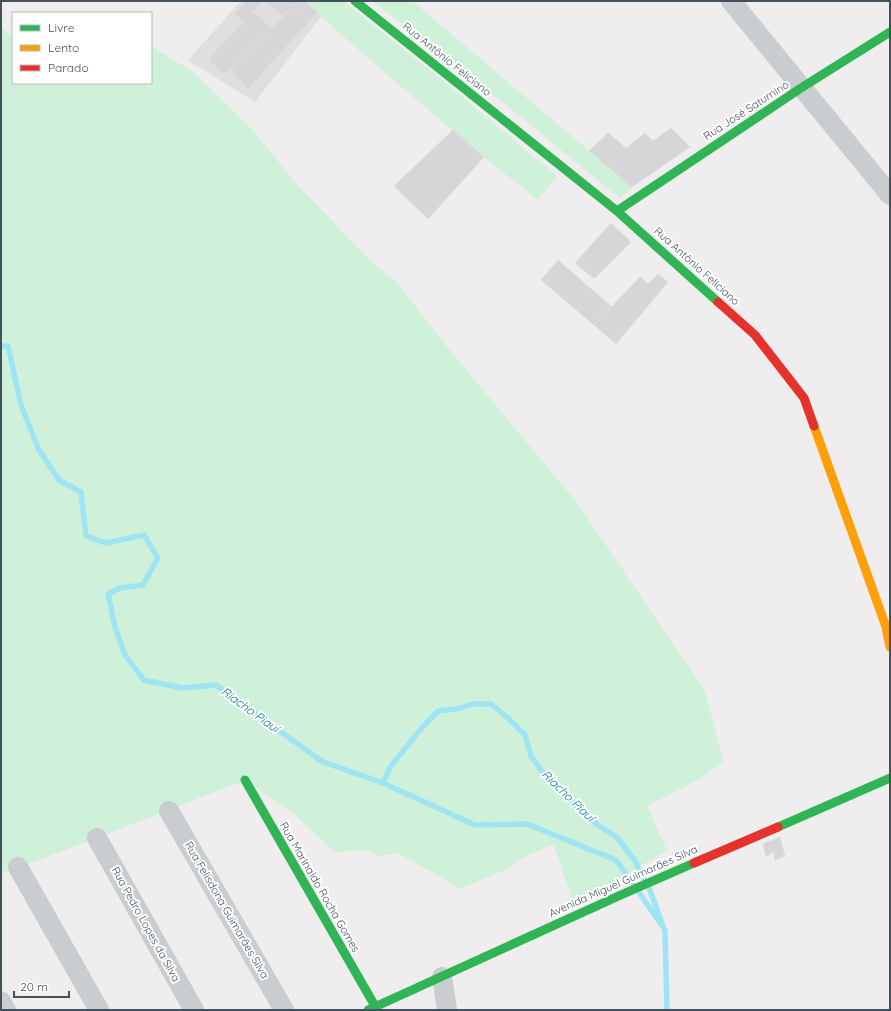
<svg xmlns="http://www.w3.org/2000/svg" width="891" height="1011" font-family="Quicksand,sans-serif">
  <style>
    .education { fill: #e0dee0 }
    .green { fill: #cff1da }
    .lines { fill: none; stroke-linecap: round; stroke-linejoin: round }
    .stream { stroke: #9ee4f3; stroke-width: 5.5 }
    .building { fill: #d6d5d7; stroke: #e0dfe0 }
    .street { stroke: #c9cdcf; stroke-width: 20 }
    .fast { stroke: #30b455; stroke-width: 9 }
    .slow { stroke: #ff9f0a; stroke-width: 9 }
    .jam { stroke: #e5322d; stroke-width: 9 }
    .labels { text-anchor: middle; stroke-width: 4; stroke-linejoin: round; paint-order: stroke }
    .street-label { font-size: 11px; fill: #43515c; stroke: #fff }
    .water-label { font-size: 12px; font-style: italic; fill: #037e9a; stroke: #fff }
  </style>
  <rect width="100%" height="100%" fill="#efeded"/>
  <path class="education" d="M241,1H333L255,102L188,60Z"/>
  <path class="green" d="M304,1H343L436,75L557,176L538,200L484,157L370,60Z
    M372,1H412L632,187L620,198L459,67Z
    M1,26L13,39V83H151V46L193,72L252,129L294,181L372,263L396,281L443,342L578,504L705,691L723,761L700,779L647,806L667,850L589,897L573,902L554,845L539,850L521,859L507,869L459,889L432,872L397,853L379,856L367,850L335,852L294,814L245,780L97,838L1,874Z"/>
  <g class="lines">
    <path class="stream" d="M1,346H8L21,405L39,450L59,480L81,492L86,536L106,543L144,535L158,558L143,585L120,588L108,594L115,627L125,655L144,680L182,688L216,685L323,762L383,783L475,825L527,824L616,860L633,884
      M383,783L391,766L420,730L438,711L457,709L473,704H491L508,718L525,735L531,756L546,777L596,824L617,837L635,861L645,881
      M649,888L662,923
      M638,891L665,930L667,1010"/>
  </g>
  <path class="building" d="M247,1H264L243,22L234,14Z
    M265,1H304L317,12L310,21L294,5L283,17Z
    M294,5L310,21L248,89L231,70Z
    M253,12L272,28L225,75L208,59Z
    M671,128L690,147L632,187L589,151L608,133L626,148L645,133L653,141Z
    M453,130L484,157L428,219L394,186Z
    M611,223L631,242L594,279L575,263Z
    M558,260L612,307L594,325L541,280Z
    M658,274L668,282L616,344L594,325L640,277L648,284Z
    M780,837L785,856L775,860L774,852L766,856L763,844Z"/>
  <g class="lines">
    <path class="street" d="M731,1L890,195
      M169,811L284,1010
      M97,838L194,1010
      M18,867L99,1010
      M442,977L447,1010
      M1,1001L6,1010"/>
    <path class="fast" d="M355,1L617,211L718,302
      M617,211L801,88L890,32
      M245,780L375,1006
      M778,827L890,778
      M368,1010L623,894L694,863"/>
    <path class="slow" d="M814,426L886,627L890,647"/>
    <path class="jam" d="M718,302L755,335L804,398L814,426
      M694,863L778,827"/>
  </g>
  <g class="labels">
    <g class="street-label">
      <text transform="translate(447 59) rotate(39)" y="4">Rua Antônio Feliciano</text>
      <text transform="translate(746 110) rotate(-33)" y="4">Rua José Saturnino</text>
      <text transform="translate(697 266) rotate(42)" y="4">Rua Antônio Feliciano</text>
      <text transform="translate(623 881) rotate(-24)" y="4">Avenida Miguel Guimarães Silva</text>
      <text transform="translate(320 887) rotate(60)" y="4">Rua Marinaldo Rocha Gomes</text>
      <text transform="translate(227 910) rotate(60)" y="4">Rua Felisdona Guimarães Silva</text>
      <text transform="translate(146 924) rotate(61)" y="4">Rua Pedro Lopes da Silva</text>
    </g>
    <g class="water-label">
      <text transform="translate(250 710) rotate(36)" y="4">Riacho Piauí</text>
      <text transform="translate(568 796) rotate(44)" y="4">Riacho Piauí</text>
    </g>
  </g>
  <rect width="891" height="1011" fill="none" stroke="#43515c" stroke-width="4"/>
  <rect x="12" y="12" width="140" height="72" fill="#ffffff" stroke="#b4b9be"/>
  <rect x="20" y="25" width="20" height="6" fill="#30b455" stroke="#b4b9be"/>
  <text x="48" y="32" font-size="12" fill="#43515c">Livre</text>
  <rect x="20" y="45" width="20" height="6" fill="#ff9f0a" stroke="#b4b9be"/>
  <text x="48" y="52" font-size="12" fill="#43515c">Lento</text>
  <rect x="20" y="65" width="20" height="6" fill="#e5322d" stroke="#b4b9be"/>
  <text x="48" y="72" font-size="12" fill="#43515c">Parado</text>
  <path d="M14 991v6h55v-6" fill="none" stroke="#43515c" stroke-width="2"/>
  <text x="20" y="991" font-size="12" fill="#43515c" stroke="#ffffff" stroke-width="3" paint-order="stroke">20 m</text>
</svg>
